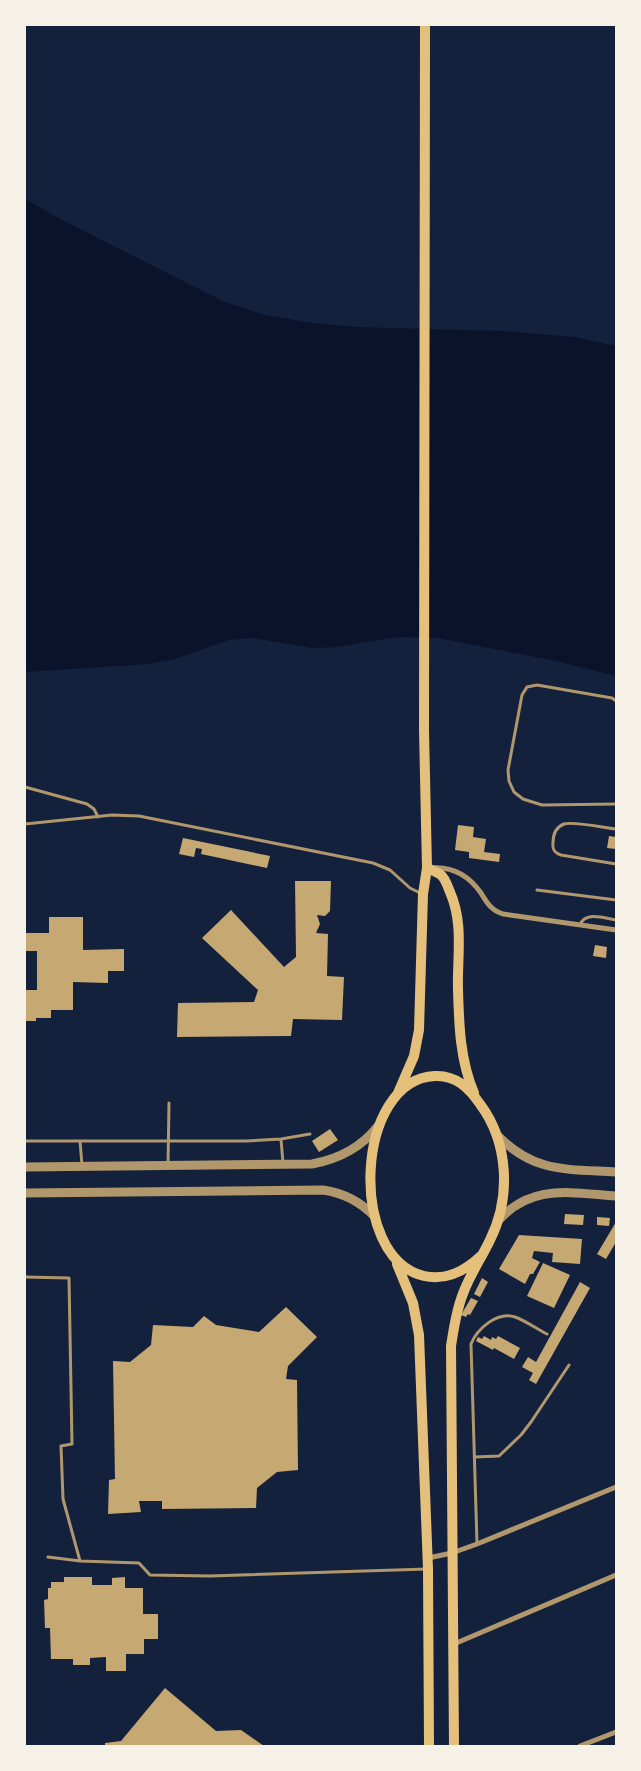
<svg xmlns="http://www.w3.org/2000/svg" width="641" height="1771" font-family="'Fira Sans',sans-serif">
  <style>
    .water { fill: #0b132b }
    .building { fill: #c6a872 }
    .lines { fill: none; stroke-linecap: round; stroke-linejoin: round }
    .service { stroke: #b1986c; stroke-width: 3 }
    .minor { stroke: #b1986c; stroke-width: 5 }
    .tertiary { stroke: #b1986c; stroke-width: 9 }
    .primary { stroke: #e5c07b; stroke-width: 10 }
  </style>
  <rect width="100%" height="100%" fill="#14213d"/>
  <path class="water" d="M25,199L64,221L225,302L265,315L313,323L356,327L502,331L575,337L616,346V676L556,661L438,638L400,637L359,643L339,647L312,648L253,638L229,640L175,659L148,664L25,672Z"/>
  <path class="building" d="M458,825L474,827L473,837L486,839L484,852L500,854L499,862L469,858V852L455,850Z
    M609,836L616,837V849L607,848Z
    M183,838L270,856L267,868L201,854L202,849L196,848L194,857L179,854Z
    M295,881H331L330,911L325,916L317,915L320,924L316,933L328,934L327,976L344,977L342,1020L293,1019L291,1036L177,1037L178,1003L254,1002L258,990L202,938L231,910L284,967L296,957Z
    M49,917H83V950L124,949V971H108V983L73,982V1010H51V1018H36V1021H25V990H37V951H25V933H49Z
    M595,945L607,947L606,958L593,956Z
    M330,1129L338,1140L319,1152L312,1141Z
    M565,1214L584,1215L583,1225L564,1224Z
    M597,1217L610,1218L609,1226L597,1225Z
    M616,1222V1242L606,1259L597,1254Z
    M519,1235L582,1239L580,1264L552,1262L553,1253L534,1251L532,1258L540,1262L533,1274H530L525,1284L499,1269Z
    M543,1263L570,1275L554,1308L527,1296Z
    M482,1278L488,1282L480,1297L474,1294Z
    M580,1282L590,1288L536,1384L529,1380L533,1373L522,1367L528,1357L536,1362Z
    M471,1298L478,1301L470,1315L468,1314L466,1317L461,1315Z
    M286,1307L317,1337L288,1366L286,1379L297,1380L298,1470L277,1472L257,1488L256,1508L162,1509V1501H139L141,1512L108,1514L109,1480L115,1479L113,1361L130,1362L151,1345L153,1325L193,1327L204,1316L216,1325L259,1332Z
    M484,1336L491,1340L492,1337L496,1339L498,1336L520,1348L514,1359L494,1348L493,1350L476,1341L478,1337L482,1339Z
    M64,1577H92V1585H112V1578L125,1577V1588H143V1614H158V1639H144V1654H126V1671H106V1657L90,1658V1665H73V1659H51L50,1628H45L44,1600L48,1599V1588H51V1582H64Z
    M165,1688L216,1731L241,1730L264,1746H105V1743L121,1741Z"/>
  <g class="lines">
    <path class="service" d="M616,701L612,698L537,685L527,687L522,695L508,770L509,781L514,792L523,799L542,805L616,804
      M25,787L87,804L94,809L98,817
      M25,824L112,815L139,816L373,863L390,870L410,888L420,893
      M616,829C605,828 574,821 564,824C556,827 553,835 553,843C552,850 555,853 561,855L616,864
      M537,890L616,900
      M580,925C585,911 604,918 616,920
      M281,1139L283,1163
      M25,1141H246L281,1139L310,1134
      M80,1141L82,1165
      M168,1165L169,1103
      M25,1277L69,1278L72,1444L61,1446L63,1499L80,1561
      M475,1457L499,1456L521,1435L531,1422L569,1365
      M477,1544L471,1344C477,1329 497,1311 515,1317C526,1321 537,1329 547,1334
      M48,1557L80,1561L139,1563L150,1575L210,1576L427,1569"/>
    <path class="minor" d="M431,868C452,866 469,876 481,893C487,903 491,910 503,914L616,930
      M428,1558L452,1553L477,1544L616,1487
      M454,1644L616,1575
      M580,1746L616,1732"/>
    <path class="tertiary" d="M497,1135C534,1173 566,1169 616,1172
      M25,1167L312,1164C339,1159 361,1148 378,1126
      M25,1193L323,1190C344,1193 360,1201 375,1217
      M497,1222C531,1183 570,1193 616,1196"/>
    <path class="primary" d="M427,868C431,870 437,872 441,875C445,878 448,887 450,892C464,924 457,956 458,990C459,1025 460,1060 474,1093
      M398,1093L414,1056L419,1030L423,894L427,868L424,730L425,25
      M397,1264L413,1303L419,1335L428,1569L429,1746
      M454,1746L451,1346C454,1327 457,1308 464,1291C471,1273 482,1257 490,1240C511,1198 509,1143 480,1104C469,1088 456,1075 435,1076C355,1079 347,1258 424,1276C447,1281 465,1271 481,1256"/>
  </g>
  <rect width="641" height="1771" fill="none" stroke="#f6f1e7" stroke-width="52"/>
</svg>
